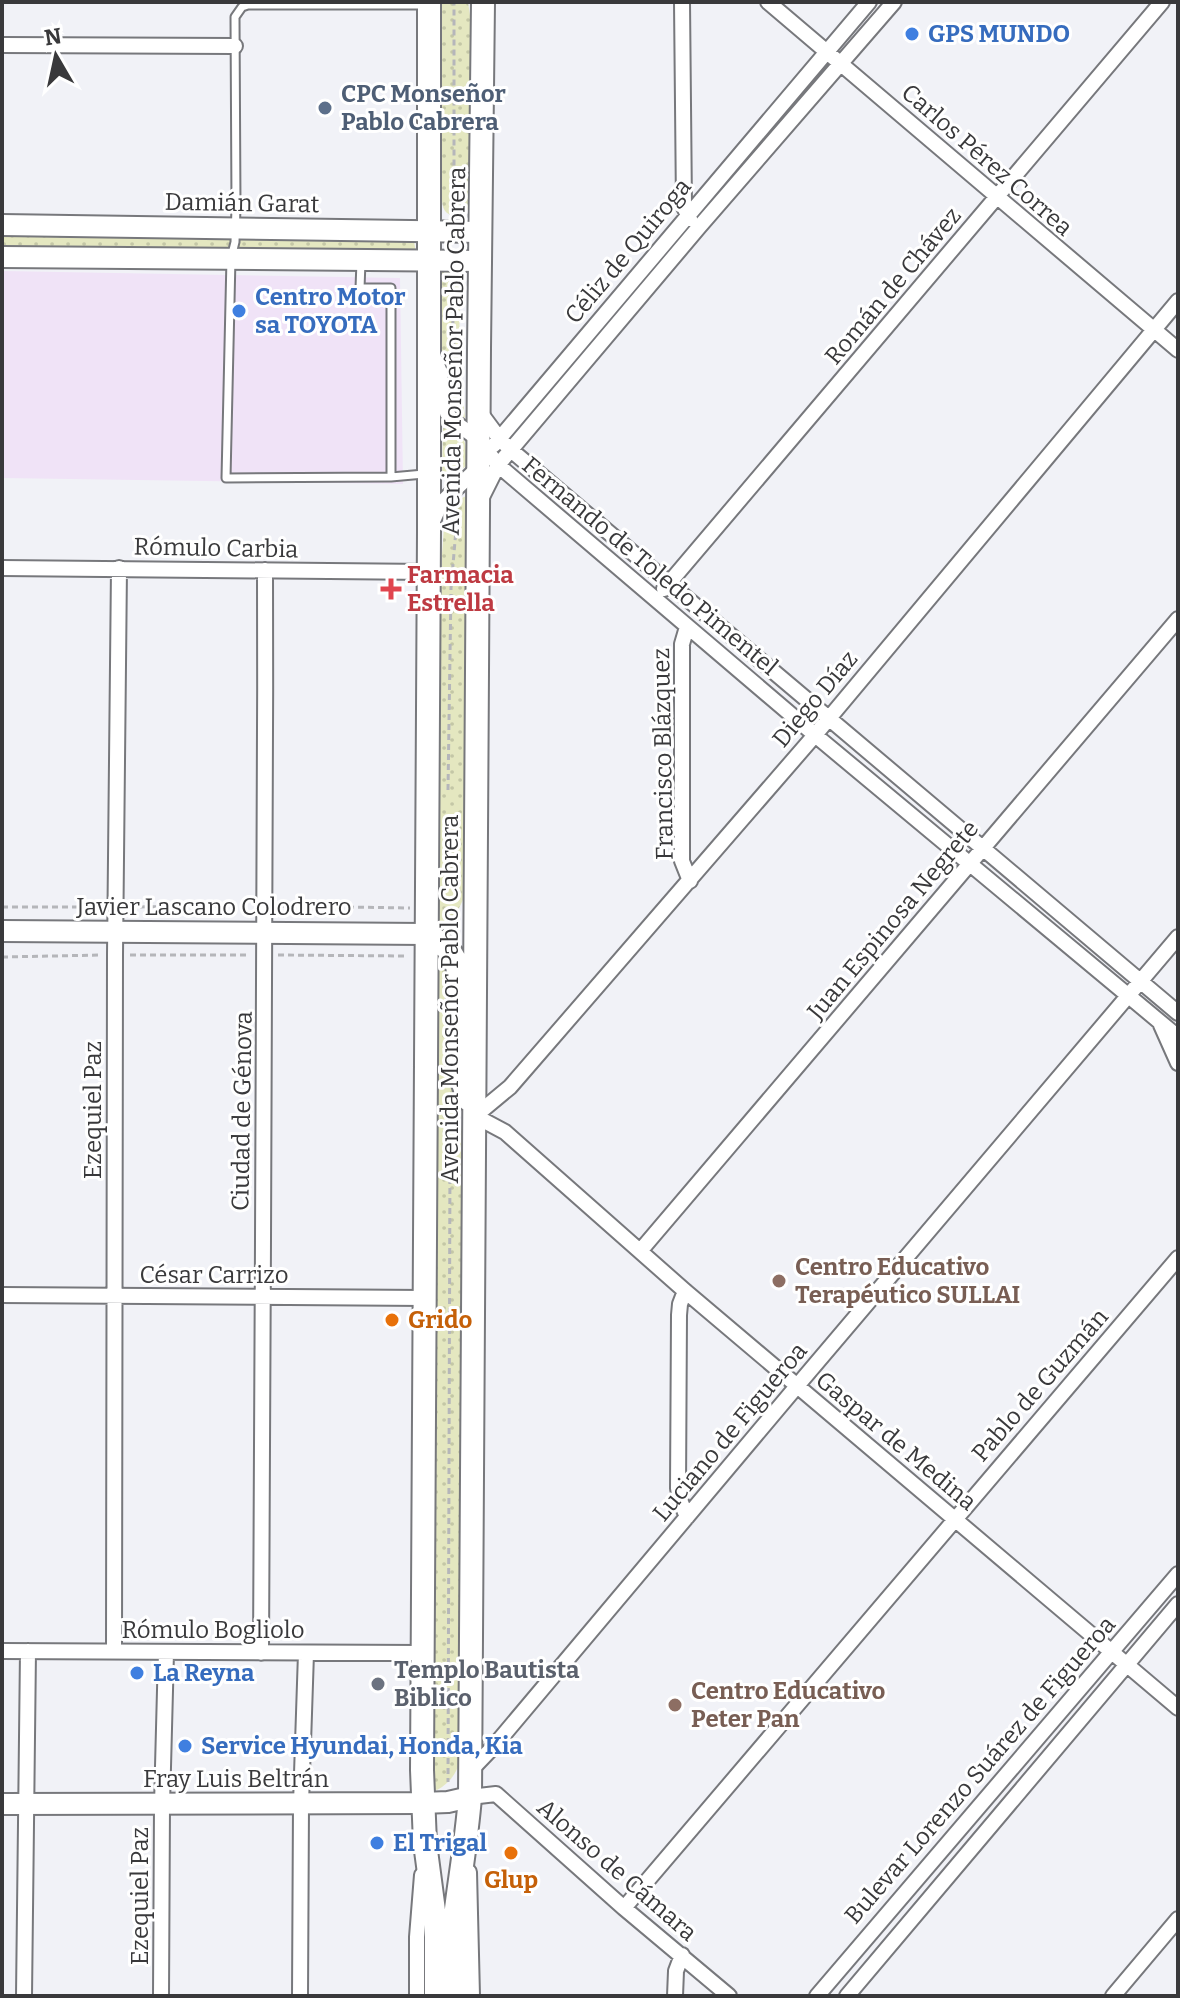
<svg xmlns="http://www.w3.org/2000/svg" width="1180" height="1998" font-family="Bitter,serif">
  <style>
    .commercial { fill: #f0e3f7 }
    .grass { fill: url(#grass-dots) }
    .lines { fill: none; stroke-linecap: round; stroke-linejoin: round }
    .lane-casing { stroke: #77787c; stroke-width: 11 }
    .street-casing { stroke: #77787c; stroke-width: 18 }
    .secondary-casing { stroke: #77787c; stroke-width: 24 }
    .primary-casing { stroke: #77787c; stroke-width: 26 }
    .path { stroke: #b5b6ba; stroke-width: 3; stroke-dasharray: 6 4; stroke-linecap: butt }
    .lane { stroke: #fff; stroke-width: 7 }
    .street { stroke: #fff; stroke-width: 14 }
    .secondary { stroke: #fff; stroke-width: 20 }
    .primary { stroke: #fff; stroke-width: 22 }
    .path-bridge { stroke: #b5b6ba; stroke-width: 3; stroke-dasharray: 6 4; stroke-linecap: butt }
    .shop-dot { fill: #3f7fe0; stroke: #fff; stroke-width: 3 }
    .service-dot { fill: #5c6f8a; stroke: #fff; stroke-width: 3 }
    .health-dot { fill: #e0444e; stroke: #fff; stroke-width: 3 }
    .education-dot { fill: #8d6e63; stroke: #fff; stroke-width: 3 }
    .food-dot { fill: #e8710a; stroke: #fff; stroke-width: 3 }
    .worship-dot { fill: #6b7280; stroke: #fff; stroke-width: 3 }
    .labels { text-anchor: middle; stroke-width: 6; stroke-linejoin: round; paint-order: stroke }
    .shop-label { font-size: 24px; font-weight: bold; fill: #366cbe; stroke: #fff; text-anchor: start }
    .service-label { font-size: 24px; font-weight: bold; fill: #4e5e75; stroke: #fff; text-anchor: start }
    .street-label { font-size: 24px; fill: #39393b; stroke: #fff }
    .health-label { font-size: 24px; font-weight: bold; fill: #be3a42; stroke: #fff; text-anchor: start }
    .education-label { font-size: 24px; font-weight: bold; fill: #785e54; stroke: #fff; text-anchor: start }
    .food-label { font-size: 24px; font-weight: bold; fill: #c56008; stroke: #fff; text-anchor: start }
    .worship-label { font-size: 24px; font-weight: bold; fill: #5b616d; stroke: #fff; text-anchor: start }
  </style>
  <defs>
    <pattern id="grass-dots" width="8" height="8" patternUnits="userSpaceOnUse" patternTransform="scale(2)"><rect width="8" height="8" fill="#e4e7c0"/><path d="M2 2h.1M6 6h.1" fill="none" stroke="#c4c7a6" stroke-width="1.8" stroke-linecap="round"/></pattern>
  </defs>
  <rect width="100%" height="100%" fill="#f1f2f7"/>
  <path class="commercial" d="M2,271L400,278L403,484L2,478Z"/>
  <path class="grass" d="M442,2H468L472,29L469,208L463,215C450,217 443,214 442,201Z
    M2,232L408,241L414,242L416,252H2Z
    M442,267L455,269L460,278L459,366L465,418L456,412L449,403L441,348Z
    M443,428C469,432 466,445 466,466L447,481L442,475Z
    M466,496L465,895C459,909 455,919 441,925L435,923L434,917L442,554C445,529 440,508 466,496Z
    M439,964L450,976V1071L463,1136L462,1753C459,1769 452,1782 437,1790L432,1788Z"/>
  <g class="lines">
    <g class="lane-casing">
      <path id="lane" d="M361,262L360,288H391V477L424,474
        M391,477L226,478L231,258L235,242L236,206L235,17L242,7L248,5H427"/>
    </g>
    <g class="street-casing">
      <path id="street" d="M682,2L684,207L690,219
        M768,2L1178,350
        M2,45L235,46
        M1178,301L815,735L510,1087L475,1116L505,1132L685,1291L1178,1708
        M433,355L440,372L442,389L447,413L452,420L479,440L498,465L815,735L1178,1037
        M479,411L499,438L511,450L1178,1013
        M494,445L869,2
        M481,499L498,465L699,227L894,2
        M433,521L441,503L481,465
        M2,568L429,572
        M664,589L1162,2
        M687,627L682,644V861L690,881
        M1161,1025L1178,1063
        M641,1250L1178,619
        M685,1291L680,1304L679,1315L678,1488L680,1500L687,1517
        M2,1295L425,1298
        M2,1651L423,1653
        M114,1652L115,955L119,568
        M261,1653C262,1292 266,931 265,570
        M471,1770L495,1745L797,1386L1178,937
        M470,1797L496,1794L624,1908L729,1996
        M469,1872L472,1996
        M624,1908L1178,1258
        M24,1996L28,1651
        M161,1996L162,1805L166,1652
        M300,1996L301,1804L306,1653
        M417,1996V1937L422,1875
        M675,1996L676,1971L682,1955
        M817,1996L1178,1574
        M847,1996L1178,1604
        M1113,1996L1178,1919"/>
    </g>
    <g class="secondary-casing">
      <path id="secondary" d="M2,225L481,232
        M2,257L481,261
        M2,931L427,934
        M2,1804L422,1803L448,1802L470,1797"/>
    </g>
    <g class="primary-casing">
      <path id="primary" d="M429,2V532L422,1770L425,1843L436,1926V1996
        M427,934C443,944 455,951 458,971V1070L469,1100
        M455,1996C454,1967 453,1938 456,1909C461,1871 467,1835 470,1797L479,349L483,2"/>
    </g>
    <path class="path" d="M451,215L454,207V2
      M451,279L455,367
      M448,790L451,588L457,518
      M278,906L410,908
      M2,907H102
      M130,907L250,906
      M130,955H250
      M278,955L406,956
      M2,957L102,955
      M447,1098L450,1156L448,1782"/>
    <use href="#lane" class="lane"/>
    <use href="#street" class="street"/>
    <use href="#secondary" class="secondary"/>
    <use href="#primary" class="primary"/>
    <path class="path-bridge" d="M395,98L504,100"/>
  </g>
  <g class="shop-dot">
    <circle cx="912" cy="34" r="8"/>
    <circle cx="239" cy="311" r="8"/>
    <circle cx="137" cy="1673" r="8"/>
    <circle cx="185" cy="1746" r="8"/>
    <circle cx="377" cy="1843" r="8"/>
  </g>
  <circle class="service-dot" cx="325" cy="108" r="8"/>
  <path class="health-dot" d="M387 577h8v8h8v8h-8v8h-8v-8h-8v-8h8z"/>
  <g class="education-dot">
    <circle cx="779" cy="1281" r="8"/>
    <circle cx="675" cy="1705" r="8"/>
  </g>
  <g class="food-dot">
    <circle cx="392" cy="1320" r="8"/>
    <circle cx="511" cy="1853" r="8"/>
  </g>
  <circle class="worship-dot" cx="378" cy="1684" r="8"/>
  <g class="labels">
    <g class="shop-label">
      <text x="928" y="42">GPS MUNDO</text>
      <text x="255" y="305">Centro Motor<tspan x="255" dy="28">sa TOYOTA</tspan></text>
      <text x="153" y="1681">La Reyna</text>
      <text x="201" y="1754">Service Hyundai, Honda, Kia</text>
      <text x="393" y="1851">El Trigal</text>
    </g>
    <g class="service-label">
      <text x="341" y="102">CPC Monseñor<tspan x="341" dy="28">Pablo Cabrera</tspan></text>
    </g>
    <g class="street-label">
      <text transform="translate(987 160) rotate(41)" y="8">Carlos Pérez Correa</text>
      <text transform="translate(242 203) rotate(1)" y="8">Damián Garat</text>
      <text transform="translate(628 251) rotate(-50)" y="8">Céliz de Quiroga</text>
      <text transform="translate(893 286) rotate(-50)" y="8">Román de Chávez</text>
      <text transform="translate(454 351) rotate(-89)" y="8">Avenida Monseñor Pablo Cabrera</text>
      <text transform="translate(216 548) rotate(1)" y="8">Rómulo Carbia</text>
      <text transform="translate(650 566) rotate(40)" y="8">Fernando de Toledo Pimentel</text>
      <text transform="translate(815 699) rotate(-50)" y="8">Diego Díaz</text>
      <text transform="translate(663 754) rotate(-91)" y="8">Francisco Blázquez</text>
      <text x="214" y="915">Javier Lascano Colodrero</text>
      <text transform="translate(893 920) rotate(-50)" y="8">Juan Espinosa Negrete</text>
      <text transform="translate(450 999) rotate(-90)" y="8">Avenida Monseñor Pablo Cabrera</text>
      <text transform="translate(93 1110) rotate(-90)" y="8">Ezequiel Paz</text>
      <text transform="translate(242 1111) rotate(-89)" y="8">Ciudad de Génova</text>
      <text x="214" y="1283">César Carrizo</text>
      <text transform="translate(1040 1385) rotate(-49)" y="8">Pablo de Guzmán</text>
      <text transform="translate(730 1432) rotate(-50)" y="8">Luciano de Figueroa</text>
      <text transform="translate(896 1441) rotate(40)" y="8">Gaspar de Medina</text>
      <text x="213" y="1638">Rómulo Bogliolo</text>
      <text transform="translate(980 1770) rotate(-49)" y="8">Bulevar Lorenzo Suárez de Figueroa</text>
      <text x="236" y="1787">Fray Luis Beltrán</text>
      <text transform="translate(617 1870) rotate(41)" y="8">Alonso de Cámara</text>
      <text transform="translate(140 1896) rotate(-90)" y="8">Ezequiel Paz</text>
    </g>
    <g class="health-label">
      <text x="407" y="583">Farmacia<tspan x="407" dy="28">Estrella</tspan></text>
    </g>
    <g class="education-label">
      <text x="795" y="1275">Centro Educativo<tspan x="795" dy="28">Terapéutico SULLAI</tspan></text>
      <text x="691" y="1699">Centro Educativo<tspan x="691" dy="28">Peter Pan</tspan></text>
    </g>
    <g class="food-label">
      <text x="408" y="1328">Grido</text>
      <text x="511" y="1888" text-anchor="middle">Glup</text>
    </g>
    <g class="worship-label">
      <text x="394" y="1678">Templo Bautista<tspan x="394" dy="28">Biblico</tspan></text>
    </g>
  </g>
  <rect width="1180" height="1998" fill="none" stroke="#39393b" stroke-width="8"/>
  <g transform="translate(56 56) rotate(351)" stroke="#ffffff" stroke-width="6" paint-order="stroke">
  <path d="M0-6L14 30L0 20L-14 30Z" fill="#39393b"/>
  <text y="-12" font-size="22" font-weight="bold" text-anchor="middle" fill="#39393b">N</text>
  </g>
</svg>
